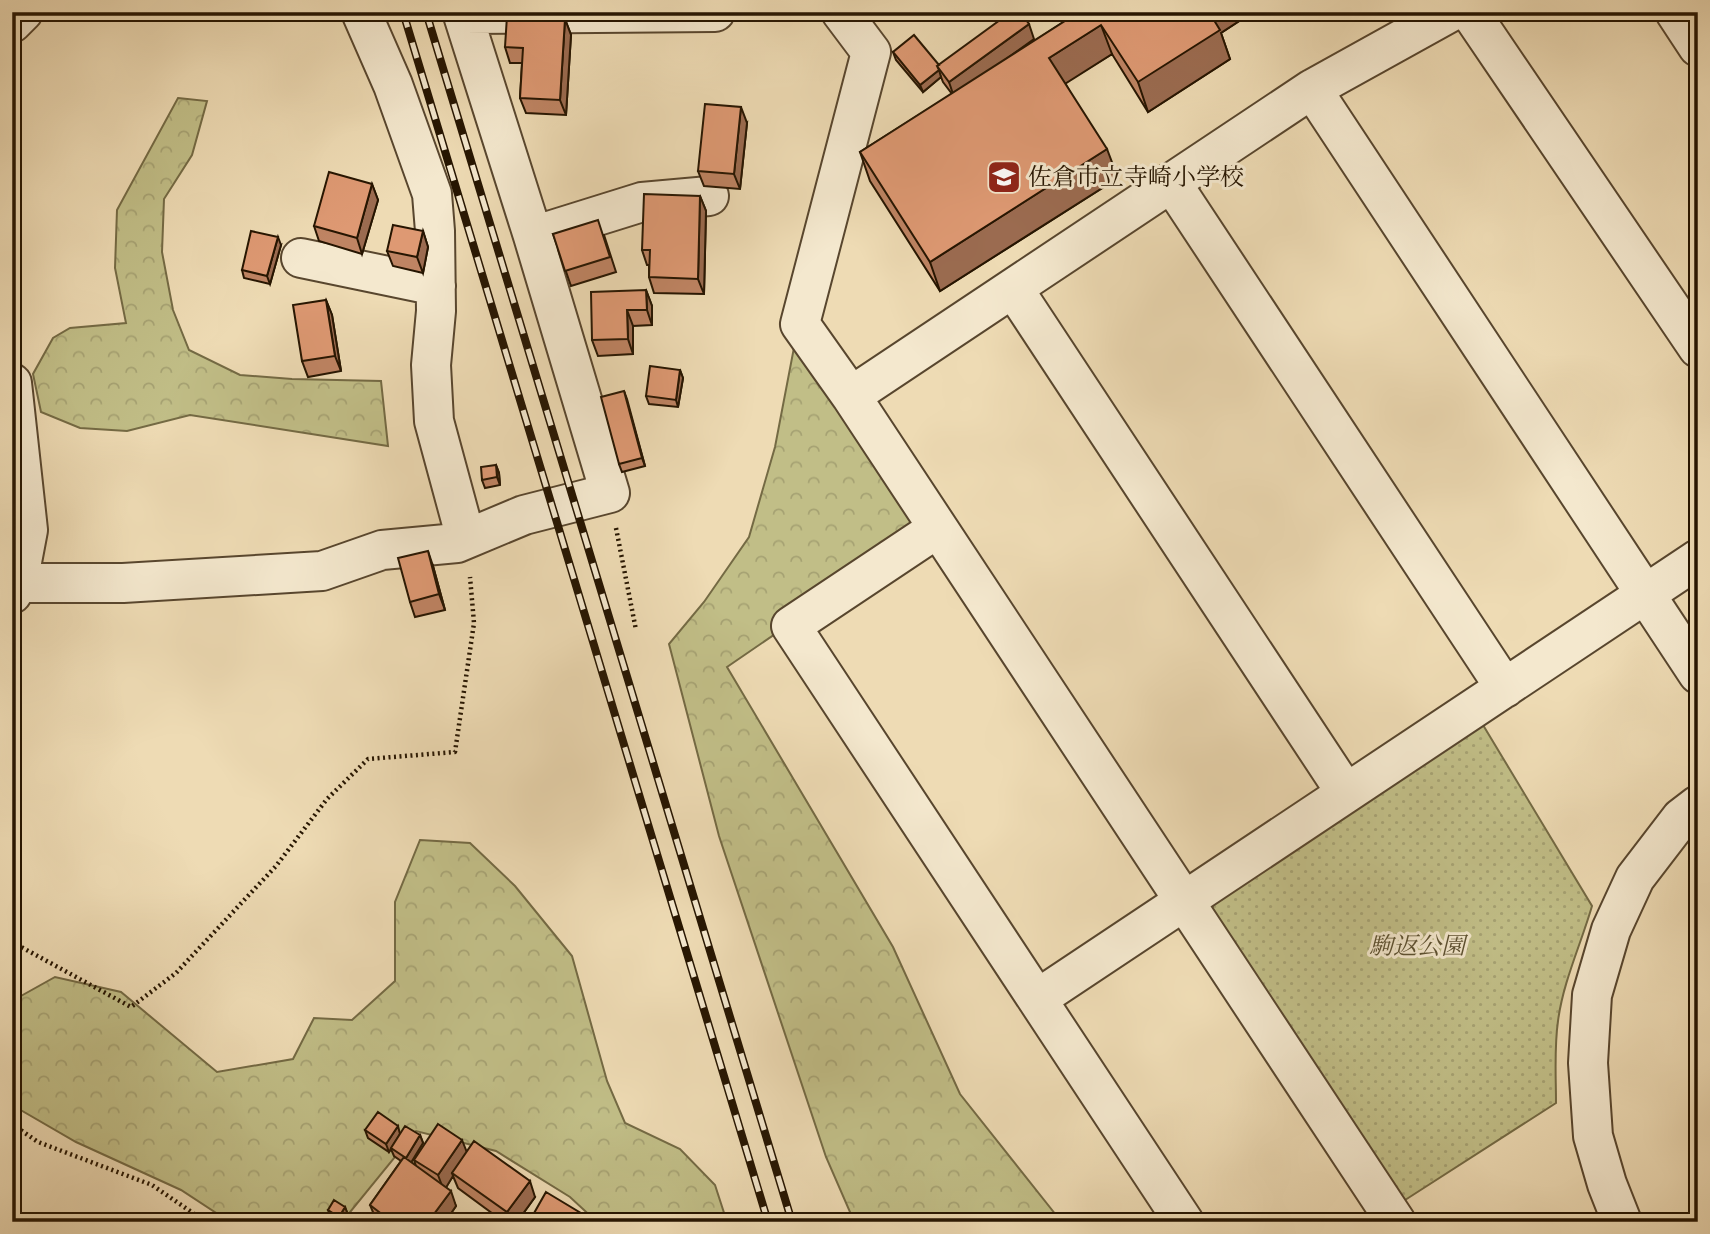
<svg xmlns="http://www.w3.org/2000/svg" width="1710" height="1234" font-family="'Libre Bodoni','Noto Serif JP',serif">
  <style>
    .green { fill: url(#green-dots); stroke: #746a44; stroke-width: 2 }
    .forest { fill: url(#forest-crowns); stroke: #746a44; stroke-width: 2 }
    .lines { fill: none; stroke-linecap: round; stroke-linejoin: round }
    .minor-casing { stroke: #58462e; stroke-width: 42 }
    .path { stroke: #261501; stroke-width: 4.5; stroke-dasharray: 2 3.5; stroke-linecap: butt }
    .minor { stroke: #f4e8ce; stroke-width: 38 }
    .rail-casing { stroke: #261501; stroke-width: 8 }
    .rail { stroke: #f4e8ce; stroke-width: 5; stroke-dasharray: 16; stroke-linecap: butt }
    .wall { fill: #bf8463; stroke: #261501; stroke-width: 2 }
    .shaded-wall { fill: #9b6b50; stroke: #261501; stroke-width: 2 }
    .building { fill: #de9973; stroke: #261501; stroke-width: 2 }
    .labels { text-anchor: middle; stroke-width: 6; stroke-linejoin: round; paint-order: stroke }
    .poi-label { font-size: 24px; fill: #261501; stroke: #f4e8ce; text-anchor: start }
    .park-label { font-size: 24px; font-style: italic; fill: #5c5030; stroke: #f4e8ce }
  </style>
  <defs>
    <pattern id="green-dots" width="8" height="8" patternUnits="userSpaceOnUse" patternTransform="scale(1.75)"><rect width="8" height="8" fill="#c1be87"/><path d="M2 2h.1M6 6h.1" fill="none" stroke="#a6a273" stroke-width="1.8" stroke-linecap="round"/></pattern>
    <pattern id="forest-crowns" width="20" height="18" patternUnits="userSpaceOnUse" patternTransform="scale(1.75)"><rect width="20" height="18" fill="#c1be87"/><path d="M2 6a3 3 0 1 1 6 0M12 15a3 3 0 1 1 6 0" fill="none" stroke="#a6a273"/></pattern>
  </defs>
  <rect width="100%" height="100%" fill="#eedbb4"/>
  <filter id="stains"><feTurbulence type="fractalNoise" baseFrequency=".00286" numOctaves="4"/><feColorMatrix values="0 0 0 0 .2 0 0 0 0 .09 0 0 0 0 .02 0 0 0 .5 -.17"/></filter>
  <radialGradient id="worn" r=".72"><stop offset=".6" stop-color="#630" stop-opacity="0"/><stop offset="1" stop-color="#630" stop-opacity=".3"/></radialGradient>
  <path class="green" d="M1480,720L1592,906C1581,944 1563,982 1558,1021C1554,1048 1556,1076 1556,1103L1402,1202L1211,914L1216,892Z"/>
  <path class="forest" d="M178,98L207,101L192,155L164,199L162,252L173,310L189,350L240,375L292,379L381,381L388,446L190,415L127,431L80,428L41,412L33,374L53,338L70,328L126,323L115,268L117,210Z
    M796,337L924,532L727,667L893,947L960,1094L1056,1215L1047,1222H856L853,1219L826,1157L719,836L669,644L704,602L749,537L775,447Z
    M420,840L470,843L515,886L572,956L607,1081L625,1123L680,1149L715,1185L727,1222H597L570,1197L496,1151L416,1131L342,1222H230L181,1190L76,1142L12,1105V1001L55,977L121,992L217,1072L293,1059L314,1018L352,1020L395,981V902Z"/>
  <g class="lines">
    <g class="minor-casing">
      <path id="minor" d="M361,12L393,85L432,194L435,231L436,311L431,365L434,421L466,539
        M841,12L871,52L800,324L851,396L1396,1222
        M1470,12L1698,348
        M1675,12L1698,47
        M463,14L715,12
        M12,23L23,12
        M1312,89L1698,674
        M1171,182L1505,688
        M533,236L642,202L709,196
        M301,258L436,286
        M1013,288L1346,793
        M12,383L28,530L18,583
        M851,396L1312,89L1451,12
        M938,528L791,626L1184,1222
        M12,594L18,583H123L322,571L382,550L457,543L524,515L610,493L533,236L462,12
        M1037,999L1698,559
        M1622,1222L1607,1184L1593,1136L1588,1063L1592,995L1611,930L1635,878L1681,818L1698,805"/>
    </g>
    <path class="path" d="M616,528L636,630
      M12,942L131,1007L176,973L276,866L327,799L368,759L455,752L474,623L470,577
      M12,1124L38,1142L152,1185L206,1222"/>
    <use href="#minor" class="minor"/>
    <g class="rail-casing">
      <path id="rail" d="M403,12L768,1222
        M426,12L792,1222"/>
    </g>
    <use href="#rail" class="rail"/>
  </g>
  <path class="wall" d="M1079,12H1253L1221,33L1230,59L1148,112L1112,54L1065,83L1118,178L940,291L870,181L860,152L952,94L943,82L941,77L923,92L896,60L893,52L939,65L1034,39L1016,53Z
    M565,19L571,35L566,115L526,113L520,98L522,63H510L505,47Z
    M747,123L740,189L704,186L698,171Z
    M372,184L378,200L362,254L319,241L314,226Z
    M700,196L706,211L704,294L654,293L649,277V265H647L642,250Z
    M423,231L428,247L423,273L393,266L387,251Z
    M553,234L604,235L616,272L571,286Z
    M281,245L270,284L244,278L242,270Z
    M646,290L652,306V325L633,326V354L598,356L592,340Z
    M326,300L332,315L341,371L308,377L302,361Z
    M680,370L683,378L678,407L649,404L646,396Z
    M624,391L645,466L622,472L619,464Z
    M496,465L499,473L500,485L485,488L482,480Z
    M433,566L445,610L415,617L410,602Z
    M365,1130L420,1135L423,1143L411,1162L416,1166L414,1160L467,1152L535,1197L517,1222H504L458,1188L453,1176L446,1187L456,1206L445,1222H377L370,1205L401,1161L394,1156L391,1149L389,1152L368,1138Z
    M345,1207L348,1215L344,1222H337L331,1218L328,1210Z
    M533,1215L594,1221V1222H535Z"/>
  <path class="shaded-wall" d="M1207,12H1253L1221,33L1230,59L1148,112L1138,82Z
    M565,19L571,35L566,115L560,100Z
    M1029,24L1034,39L954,97L949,82Z
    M1101,25L1112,54L1060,87L1049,58Z
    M939,70L941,77L923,92L920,85Z
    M741,107L747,123L740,189L734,174Z
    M1107,149L1118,178L940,291L930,262Z
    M372,184L378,200L362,254L357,238Z
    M700,196L706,211L704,294L698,279Z
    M423,231L428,247L423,273L417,257Z
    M278,237L281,245L270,284L267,276Z
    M646,290L652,306V325L647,310Z
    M326,300L332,315L341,371L335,356Z
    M627,310L633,326V354L628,339Z
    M680,370L683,378L678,407L676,400Z
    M624,391L627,399L645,466L642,458Z
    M496,465L499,473L500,485L497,477Z
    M428,551L433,566L445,610L439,594Z
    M398,1126L400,1134L389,1152L386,1144Z
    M420,1135L423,1143L409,1166L406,1158Z
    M462,1140L468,1155L452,1173L453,1176L444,1191L438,1175Z
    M530,1181L535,1197L517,1222H510L507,1212Z
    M451,1191L456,1206L445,1222H428Z
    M345,1207L348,1215L344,1222H341L339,1217Z"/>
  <path class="building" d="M1011,12H1020L1029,24L949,82L937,66Z
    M1079,12H1209L1220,30L1138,82L1101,25L1049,58L1107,149L930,262L860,152Z
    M507,16L565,19L560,100L520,98L523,48L505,47Z
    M914,35L939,65L937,66L939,70L920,85L893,52Z
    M705,104L741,107L734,174L698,171Z
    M329,172L372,184L357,238L314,226Z
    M644,194L700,196L698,279L649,277L650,250H642Z
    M598,220L610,257L565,271L553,234Z
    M393,225L423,231L417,257L387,251Z
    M251,231L278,237L267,276L242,270Z
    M646,290L647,310H627L628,339L592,340L591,292Z
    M326,300L335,356L302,361L293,305Z
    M650,366L680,370L676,400L646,396Z
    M624,391L642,458L619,464L601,397Z
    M496,465L497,477L482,480L481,467Z
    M428,551L439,594L410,602L398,558Z
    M378,1112L398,1126L386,1144L365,1130Z
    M438,1124L462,1140L438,1175L414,1160Z
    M405,1126L420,1135L406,1158L391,1148Z
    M474,1141L530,1181L507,1212L452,1173Z
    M404,1157L451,1191L428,1222H392L370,1205Z
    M546,1192L594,1221L593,1222H545L533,1215Z
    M334,1200L345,1207L339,1217L328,1210Z"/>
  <defs>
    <g id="school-square" transform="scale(1.75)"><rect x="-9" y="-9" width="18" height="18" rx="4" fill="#8f2418" stroke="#f4e8ce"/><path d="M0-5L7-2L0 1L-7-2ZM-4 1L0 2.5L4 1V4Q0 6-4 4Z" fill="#fff"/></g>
  </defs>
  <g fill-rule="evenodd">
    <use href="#school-square" x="1004" y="177"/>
  </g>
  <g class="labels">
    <g class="poi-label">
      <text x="1028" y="185">佐倉市立寺崎小学校</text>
    </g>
    <g class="park-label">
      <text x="1417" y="954">駒返公園</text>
    </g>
  </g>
  <rect width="1710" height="1234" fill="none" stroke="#eedbb4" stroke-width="42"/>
  <rect x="14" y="14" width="1682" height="1206" fill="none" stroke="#261501" stroke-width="3.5"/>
  <rect x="21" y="21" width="1668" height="1192" fill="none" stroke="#261501" stroke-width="2"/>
  <rect width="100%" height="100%" filter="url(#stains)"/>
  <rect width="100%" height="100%" fill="url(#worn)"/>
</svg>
